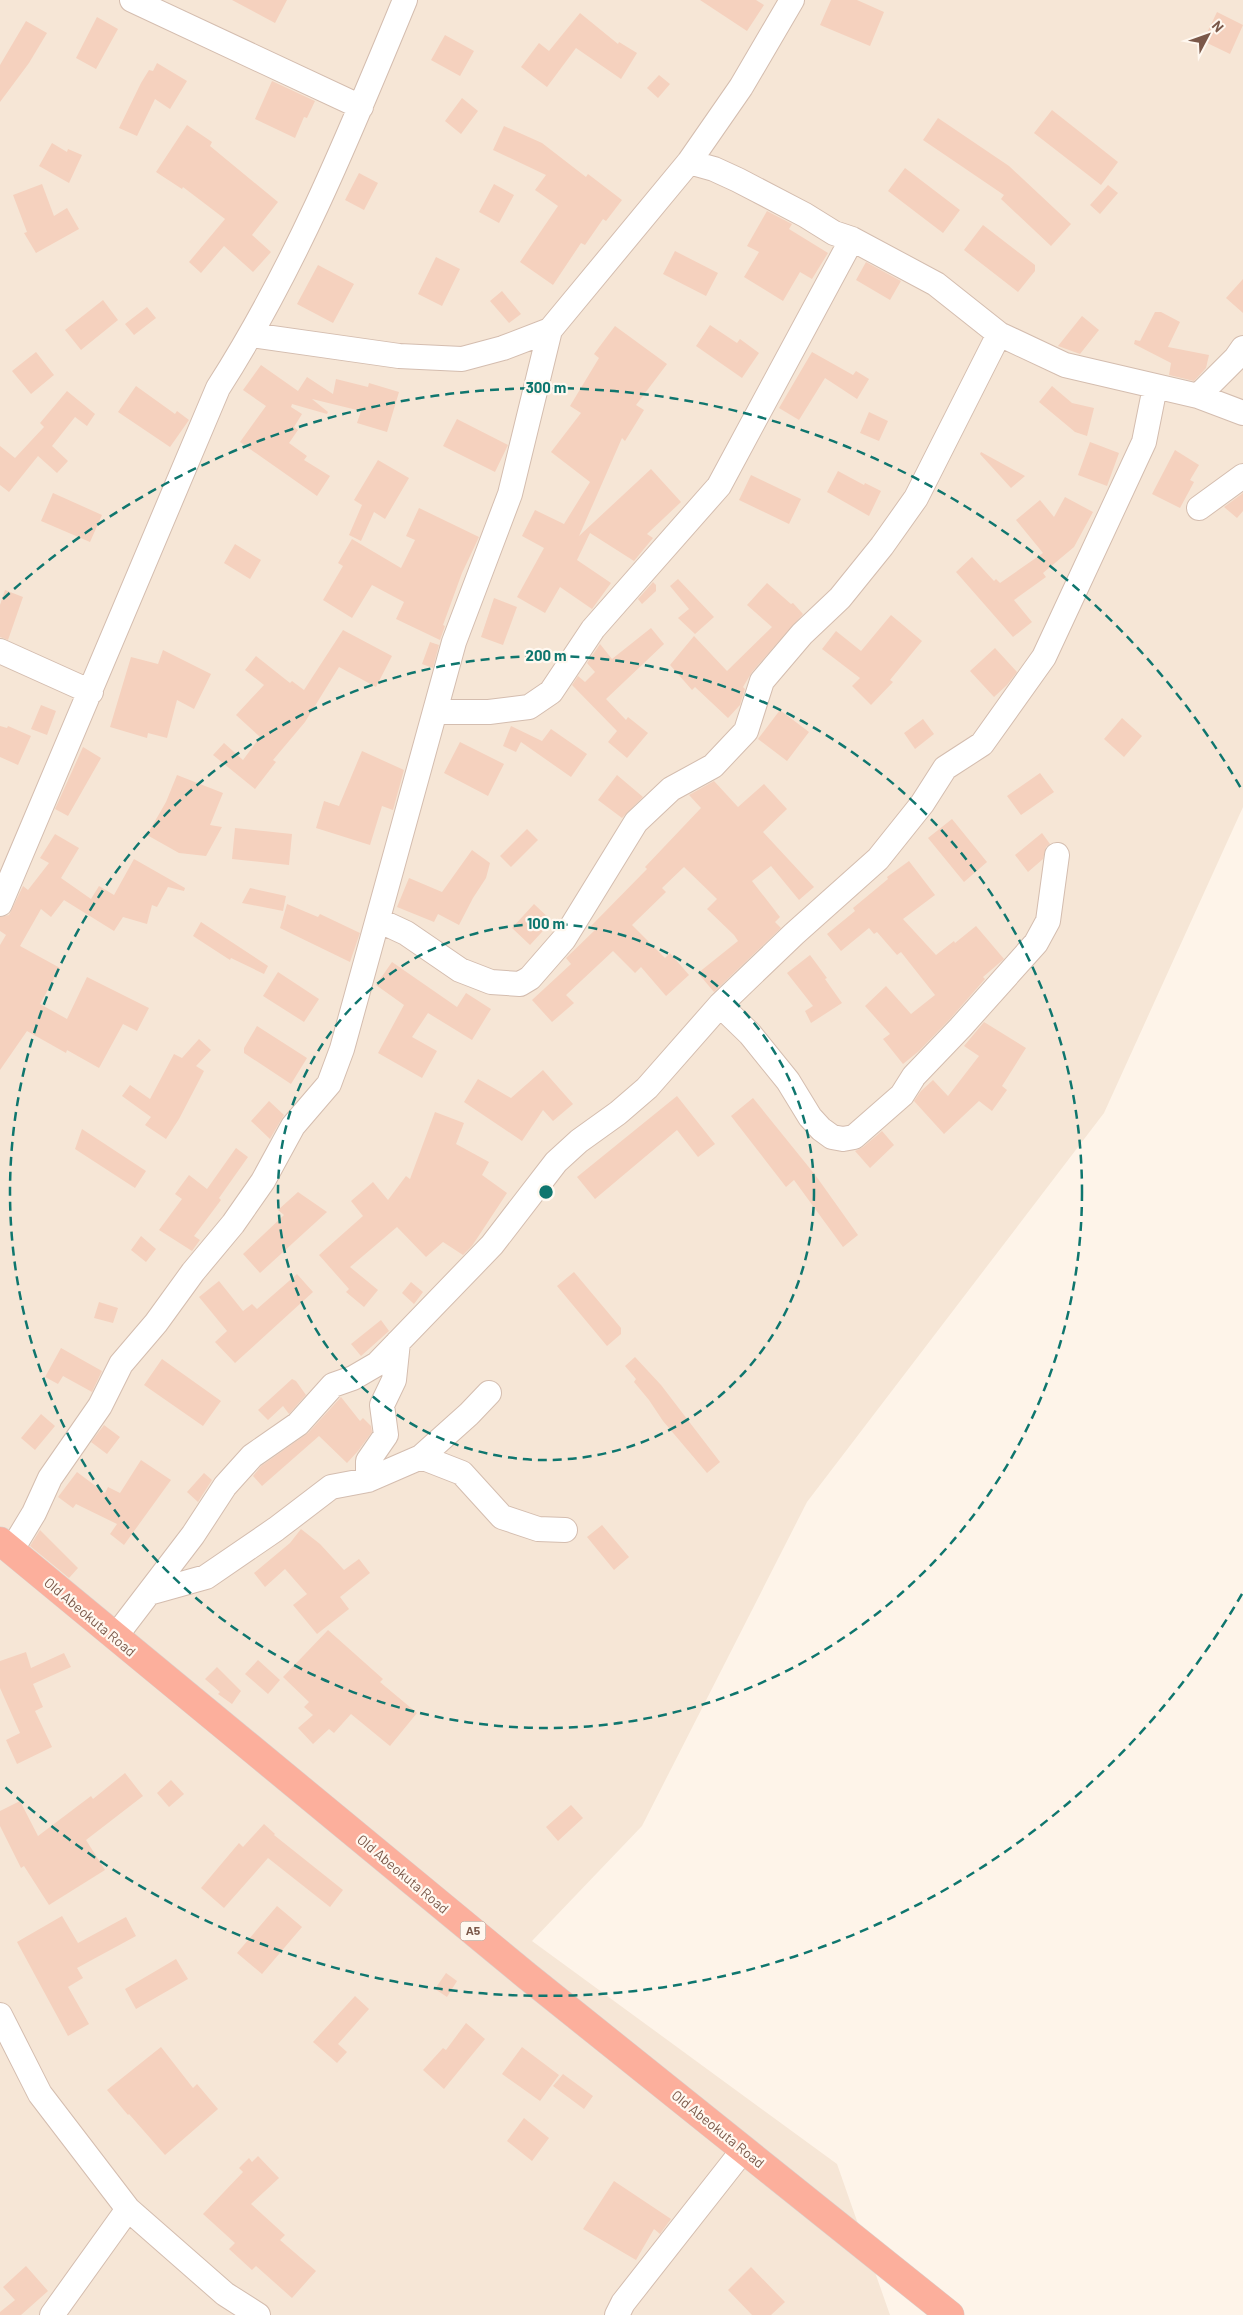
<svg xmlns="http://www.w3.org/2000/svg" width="1243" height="2315" font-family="Barlow,sans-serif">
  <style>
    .residential { fill: #f6e6d6 }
    .building { fill: #f5d1be }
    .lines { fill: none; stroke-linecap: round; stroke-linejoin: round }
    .minor-casing { stroke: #d4bdaf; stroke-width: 26 }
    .highway-casing { stroke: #dad0cc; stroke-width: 29 }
    .minor { stroke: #fff; stroke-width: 24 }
    .highway { stroke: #fcaf9c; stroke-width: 28 }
    .ring { fill: none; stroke: #0f766e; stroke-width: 2.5; stroke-dasharray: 9 6 }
    .labels { text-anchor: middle; stroke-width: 4.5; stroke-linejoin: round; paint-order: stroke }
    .shield { fill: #fff8f0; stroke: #a3887b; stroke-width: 1 }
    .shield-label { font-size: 12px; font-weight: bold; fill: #7b5849 }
    .street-label { font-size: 14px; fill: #7b5849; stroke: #fff8f0 }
    .centre { fill: #0f766e; stroke: #fff8f0; stroke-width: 2.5 }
    .ring-label { font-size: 15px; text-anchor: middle; font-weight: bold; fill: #0f766e; stroke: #fff8f0; stroke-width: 4.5; stroke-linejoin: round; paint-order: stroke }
  </style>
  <rect width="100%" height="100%" fill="#fef4e9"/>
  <path class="residential" d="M0,0H1243V807L1104,1113L807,1502L642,1826L532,1941L837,2164L890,2315H0Z"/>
  <path class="building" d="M232,0H287L275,23Z
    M700,0H756L764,5L747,31Z
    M831,0H857L884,12L870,46L820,25Z
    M1217,12L1243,25L1230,54L1203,41Z
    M580,13L618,44L619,42L637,53L621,79L576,48L547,87L521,67L539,43L549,51Z
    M97,17L118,29L96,69L76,58Z
    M26,21L47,33L29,63L0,102V65Z
    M445,35L474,51L460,76L431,60Z
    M157,63L187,81L170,109L155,99L137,136L119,128L141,83L149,70L153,71Z
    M659,75L670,84L658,98L647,88Z
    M272,81L315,101L307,118L304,117L295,138L255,119Z
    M462,98L478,111L461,134L445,121Z
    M1052,110L1118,162L1101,185L1034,133Z
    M938,118L1009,166L1071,224L1051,246L1001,199L1004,195L923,140Z
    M187,125L212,142L210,146L278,202L252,235L271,252L253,272L224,246L201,273L189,262L225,219L183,187L182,189L156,172Z
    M504,126L542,143L586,177L588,174L622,200L606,221L603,219L585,245L581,243L553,285L520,262L558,206L535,190L546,175L493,150Z
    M52,143L67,152L68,149L82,155L69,183L39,166Z
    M905,168L960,210L943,233L888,191Z
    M359,173L378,183L364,210L345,200Z
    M42,184L54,216L67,208L79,229L36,253L24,233L27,232L13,195Z
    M494,184L514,195L499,223L479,212Z
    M1108,185L1118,193L1100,214L1090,205Z
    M767,211L792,224L789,229L828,253L812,279L800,272L783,301L744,277L759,252L747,246Z
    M983,225L1035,265V271L1018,292L964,250Z
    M675,251L718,273L706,296L663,274Z
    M436,257L460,269L442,306L418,294Z
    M866,262L901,281L890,300L856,280Z
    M318,265L354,284L333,323L297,304Z
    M1243,279V313L1226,298Z
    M502,291L521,314L509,323L490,301Z
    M103,300L118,320L81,350L65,330Z
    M147,307L156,318L134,335L125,324Z
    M1155,312H1161L1180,322L1168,347L1209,355L1206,368L1194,381L1169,375L1171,363L1134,344L1135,340L1140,341Z
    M1082,316L1099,330L1080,354L1058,346Z
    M710,325L737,343L740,339L759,353L742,378L696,346Z
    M615,326L667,364L636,405L644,410L625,441L622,438L579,536L651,469L681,502L647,534L653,538L634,561L590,533L577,560L611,583L592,609L560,587L545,613L517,597L544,548L522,536L535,510L564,524L590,482L551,452L581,413L570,406L599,358L594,354Z
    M36,352L54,375L31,394L12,371Z
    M812,352L853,375L856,371L869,379L857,399L825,378L799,420L779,408Z
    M261,365L298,391L307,377L333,394L336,379L368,387L369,383L399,392L387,432L357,423L361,411L312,399L328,412L327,414L292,404L291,407L302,414L294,427L298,430L289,443L307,456L304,460L330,476L317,496L240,442L266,406L243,390Z
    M136,386L175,414L177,411L189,420L170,447L118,412Z
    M1052,386L1072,403L1094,408L1087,436L1075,432L1039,402Z
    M67,391L95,414L87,426L75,417L52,446L68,461L57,473L38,456L9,492L0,485V446L15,458L44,427L40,423Z
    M869,412L888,421L879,441L860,433Z
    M457,419L508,445L495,472L443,446Z
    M1090,442L1119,453L1107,486L1078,475Z
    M1175,450L1199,465L1190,480L1194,482L1180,508L1152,494Z
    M981,452L1025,476L1011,488L980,454Z
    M378,460L409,478L385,519L374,512L361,541L349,535L362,505L354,500Z
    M838,471L864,485L865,483L881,491L869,516L827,492Z
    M751,475L801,499L789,524L739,500Z
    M53,493L102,515L90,542L41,521Z
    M1243,493V511L1237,518L1224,507Z
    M1065,497L1093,512L1074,547L1043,573L1046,577L1014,600L1032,622L1013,637L956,572L972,557L994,581L996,579L1000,583L1043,553L1016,520L1040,500L1054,517Z
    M419,508L479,537L462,573L443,625L445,626L440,640L396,619L404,602L372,585L352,618L323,600L343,566L338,563L352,539L401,568L415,540L406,536Z
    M235,544L261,560L250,579L224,563Z
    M678,579L714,617L695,634L678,618L689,609L670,586Z
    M653,582L656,585V591L642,604L638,599Z
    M767,583L791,604L793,603L803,614L752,672L743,687L745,689L740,705L728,718L695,687L692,690L670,665L694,636L727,671L772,627L747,605Z
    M5,590L23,597L8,640L0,637V605Z
    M494,598L517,607L503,645L481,637Z
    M891,615L922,641L890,680L893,682L871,705L852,686L860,678L822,649L836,631L861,651Z
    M651,628L664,644L606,699L626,720L628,717L648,733L627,758L608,742L617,731L572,685L578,676L585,682L595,672L587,663L600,644L612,659Z
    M343,630L392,656L376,687L339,667L305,722L273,760L276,762L255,789L213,755L224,743L243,760L260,737L236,715L264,685L245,670L256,656L290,683L292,681L304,690Z
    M430,642L439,645L433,668L422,664Z
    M995,648L1017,672L1007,685L994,697L970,671Z
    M163,650L211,674L194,709L177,700L167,738L148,733L147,738L110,727L131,657L158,664Z
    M41,705L56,711L47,735L31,729Z
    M780,710L809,732L787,761L758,739Z
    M1122,718L1142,736L1124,757L1104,739Z
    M923,719L934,734L915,749L904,733Z
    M0,726L7,728L8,726L31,736L18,765L0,757Z
    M511,726L542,741L551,729L587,754L571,777L521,742L516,752L503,746Z
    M460,742L504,764L488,796L444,773Z
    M83,747L101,758L68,816L55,809Z
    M362,751L404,770L393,810L382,806L370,845L316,828L324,801L339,806Z
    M1040,773L1054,792L1021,815L1007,796Z
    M177,775L223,793L210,825L222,827L206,856L179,853L147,835L166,802Z
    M617,775L643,797L622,818L598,800Z
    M714,781L738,807L764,784L787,809L763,832L814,887L799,900L771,866L752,881L780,917L775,922L781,928L714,992L698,973L738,941L734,935L707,909L717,899L684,867L662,888L666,892L632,925L665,958L670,953L689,975L666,996L641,967L635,973L613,951L566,995L574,1003L552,1022L532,1000L571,964L566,958L595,930L591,926L647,869L645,867L701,808L689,795Z
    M952,819L987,862L964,882L928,838Z
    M235,828L292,834L289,865L232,859Z
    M527,829L538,840L511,867L500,856Z
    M1042,833L1050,844L1046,847L1043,859L1028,872L1015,855Z
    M55,834L79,848L61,878L91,899L99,886L114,895L134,859L185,888L184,891L168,887L157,907L152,905L147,924L123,917L114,931L64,900L51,917L41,909L20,946L60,968L40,1004L67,1019L87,977L149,1008L137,1031L123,1024L99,1068L67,1050L66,1053L27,1031L0,1070V945L6,935L0,931V917L9,915L23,886L28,890L49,863L40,858Z
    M472,850L490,863L486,878L473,898L459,925L438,914L434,922L397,907L409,878L442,892Z
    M909,861L935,895L903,919L936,955L954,941L955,943L976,926L1004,959L983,977L985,979L950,1019L919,1051L903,1064L883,1039L890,1034L865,1006L886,986L911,1014L935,995L901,952L897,955L877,932L874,934L869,928L841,951L827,934L855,911L853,908L888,879L887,877Z
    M250,888L286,896L283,911L242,903Z
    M287,904L318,917L320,914L360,933L350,962L280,928Z
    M534,904L552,921L530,945L512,928Z
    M201,922L268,966L264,974L231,958L230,960L193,936Z
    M810,955L827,978L825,979L842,1003L811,1023L805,1011L813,1006L787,973Z
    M392,962L457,1007L466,993L491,1009L472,1040L428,1013L412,1037L437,1051L422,1078L378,1053L404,1005L376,985Z
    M278,972L319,999L304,1022L263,996Z
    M984,1022L1026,1048L1002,1086L1007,1090L992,1111L979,1101L944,1134L914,1101L921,1091L933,1080L948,1096L979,1056L964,1046Z
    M257,1026L307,1058L291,1084L244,1053V1048Z
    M199,1039L211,1050L196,1066L204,1071L179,1119L166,1139L145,1125L151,1117L122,1096L130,1085L150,1099L174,1054L182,1058Z
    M543,1070L573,1104L553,1121L543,1110L522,1141L464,1102L478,1079L511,1098Z
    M677,1096L715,1144L698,1157L677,1130L595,1199L577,1177Z
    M753,1098L816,1176L858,1235L843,1247L794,1180L786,1187L731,1116Z
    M269,1101L284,1115L270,1139L251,1121Z
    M435,1112L464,1123L456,1144L489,1162L482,1175L507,1193L472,1246L463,1255L443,1242L426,1257L397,1227L350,1267L378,1290L364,1307L346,1292L349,1289L319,1255L363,1216L351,1201L373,1182L388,1200L406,1176L410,1179Z
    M82,1129L146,1171L135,1188L75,1149Z
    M882,1131L894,1145L870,1168L855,1151L863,1147Z
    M236,1148L248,1157L219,1198L221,1200L194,1236L200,1240L192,1251L159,1230L182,1199L175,1194L189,1175L207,1189Z
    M298,1192L327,1212L260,1273L243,1254L284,1215L278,1210Z
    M141,1236L156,1249L146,1262L131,1250Z
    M574,1272L621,1328V1334L607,1346L557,1286Z
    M297,1274L313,1292L235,1363L215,1342L227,1331L199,1297L219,1281L243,1311L252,1304L257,1309Z
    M411,1282L423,1292L414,1304L402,1293Z
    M99,1302L118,1308L113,1323L94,1318Z
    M381,1320L389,1331L361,1356L351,1344Z
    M61,1348L102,1371L92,1392L63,1376L58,1384L45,1377Z
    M635,1357L661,1385L720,1462L707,1473L663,1421L649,1400L634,1382L636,1379L625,1366Z
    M162,1359L221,1401L203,1426L144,1385Z
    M292,1379L296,1381L306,1395L289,1414L283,1406L268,1420L258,1410Z
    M341,1397L360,1421L363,1418L371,1426L372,1432L358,1451L347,1463L319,1436L262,1486L253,1476L261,1466L308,1433Z
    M41,1414L55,1426L35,1450L21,1438Z
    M104,1425L120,1437L107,1454L91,1442Z
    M141,1460L171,1480L124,1545L110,1534L117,1524L76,1504L73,1508L58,1497L77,1472L105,1493L108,1487L120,1493Z
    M204,1473L212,1480L198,1502L187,1492Z
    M602,1525L629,1557L614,1570L587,1537Z
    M301,1529L320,1544L344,1570L359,1559L370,1573L340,1597L349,1609L317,1634L293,1605L307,1594L285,1569L265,1587L254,1573L290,1543Z
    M40,1530L78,1568L69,1578L30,1546Z
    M328,1630L383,1679L380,1682L417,1713L390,1746L351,1714L334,1733L329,1729L313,1744L298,1728L313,1715L304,1707L309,1702L283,1677Z
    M26,1652L31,1668L64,1653L71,1667L33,1684L43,1707L35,1711L52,1747L17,1764L6,1740L20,1733L0,1688V1661Z
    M258,1660L280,1680L268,1694L245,1674Z
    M217,1667L241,1691L232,1704L218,1694L220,1692L205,1679Z
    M125,1773L143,1796L86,1840L105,1870L49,1905L24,1866L21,1868L0,1826V1811L20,1801L38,1836L91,1796L93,1799Z
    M171,1780L184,1794L169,1807L157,1793Z
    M571,1805L583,1818L558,1841L546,1827Z
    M264,1824L275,1834L274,1835L343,1890L330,1907L268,1858L224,1908L201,1888L239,1843L243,1847Z
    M277,1906L302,1927L262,1974L237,1953Z
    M62,1916L78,1943L126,1917L136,1936L77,1968L83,1978L68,1987L89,2024L68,2036L17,1942Z
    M176,1959L188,1979L136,2009L125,1989Z
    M446,1973L457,1981L447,1997L435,1989Z
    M355,1996L369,2009L338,2044L347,2052L337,2063L313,2042Z
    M466,2023L485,2039L444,2089L423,2070L443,2048L446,2050Z
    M161,2047L193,2088L197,2084L218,2109L165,2155L129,2114L128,2115L107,2090Z
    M522,2047L559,2075L540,2101L502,2074Z
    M563,2074L593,2096L584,2109L553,2086Z
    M524,2118L549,2138L532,2161L507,2141Z
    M258,2156L279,2178L251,2204L285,2235L280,2240L316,2271L292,2298L256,2266L252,2270L229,2249L235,2243L203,2214L243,2172L239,2168L249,2158L252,2162Z
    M614,2181L671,2219L660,2234L654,2229L636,2260L583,2229Z
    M26,2266L48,2291L21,2315H0V2312L15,2300L3,2287Z
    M751,2267L785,2302L771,2315H752L728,2290Z"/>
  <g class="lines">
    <g class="minor-casing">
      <path id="minor" d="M132,0L361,107
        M689,162L714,169L738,180L805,215L834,233L852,239L936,284L999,334L1065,365L1198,396L1243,413
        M252,335L399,356L462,359L503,348L550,330L689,162L741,87L792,0
        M1198,396L1236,358L1243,348
        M1199,508L1243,476
        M0,651L91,692
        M435,712H489L529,707L551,692L593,629L719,486L852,239
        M0,904L218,388C296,266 350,133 405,0
        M378,920L406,933L460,970L491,982L520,984L530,978L564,939L636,822L671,789L713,766L746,731L762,681L802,634L840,598L882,546L916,498L999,334
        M720,1005L750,1034L788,1081L810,1117L821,1129L832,1137L843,1139L854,1137L902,1095L914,1076L960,1028L1036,943L1048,921L1057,855
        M421,1457L462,1473L502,1517L538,1529L565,1530
        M368,1480V1461L386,1435L382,1405L394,1380L398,1342
        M11,1551L34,1513L50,1478L100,1406L121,1364L156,1323L193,1272L233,1224L263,1181L293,1126L329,1084L342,1049L454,642L510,494L550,330
        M149,1593L206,1577L276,1529L331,1487L368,1480L421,1457L469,1414L489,1393
        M115,1637L193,1535L225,1486L252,1456L298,1424L333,1385L353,1378L377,1364L492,1245L556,1162L579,1141L618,1113L647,1088L720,1005L794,934L878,859L922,804L945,768L982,744L1044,657L1144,442L1155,387
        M0,2015L40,2094L128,2209L225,2294L258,2315
        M52,2315L128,2209
        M617,2315L623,2303L744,2149"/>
    </g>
    <g class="highway-casing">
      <path id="highway" d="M0,1541L527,1976L950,2315"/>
    </g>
    <use href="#minor" class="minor"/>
    <use href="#highway" class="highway"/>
  </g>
  <g class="ring">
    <circle cx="546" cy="1192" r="268"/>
    <circle cx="546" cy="1192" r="536"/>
    <path d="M1242 1594A804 804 0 0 1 3 1785M3 599A804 804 0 0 1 1242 790"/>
  </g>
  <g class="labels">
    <rect class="shield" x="460.5" y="1921.5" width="25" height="19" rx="4"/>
    <g class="shield-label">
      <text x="473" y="1935">A5</text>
    </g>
    <g class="street-label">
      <text transform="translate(90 1617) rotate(40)" y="5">Old Abeokuta Road</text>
      <text transform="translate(403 1874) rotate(40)" y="5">Old Abeokuta Road</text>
      <text transform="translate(718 2129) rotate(39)" y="5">Old Abeokuta Road</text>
    </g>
  </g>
  <circle cx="546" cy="1192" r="8" class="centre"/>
  <g class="ring-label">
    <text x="546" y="393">300 m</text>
    <text x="546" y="661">200 m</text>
    <text x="546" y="929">100 m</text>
  </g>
  <g transform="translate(1208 35) rotate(49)" stroke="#fff8f0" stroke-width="4" paint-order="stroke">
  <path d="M0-4L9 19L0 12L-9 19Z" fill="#7b5849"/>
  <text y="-8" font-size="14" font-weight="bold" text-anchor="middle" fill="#7b5849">N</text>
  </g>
</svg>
